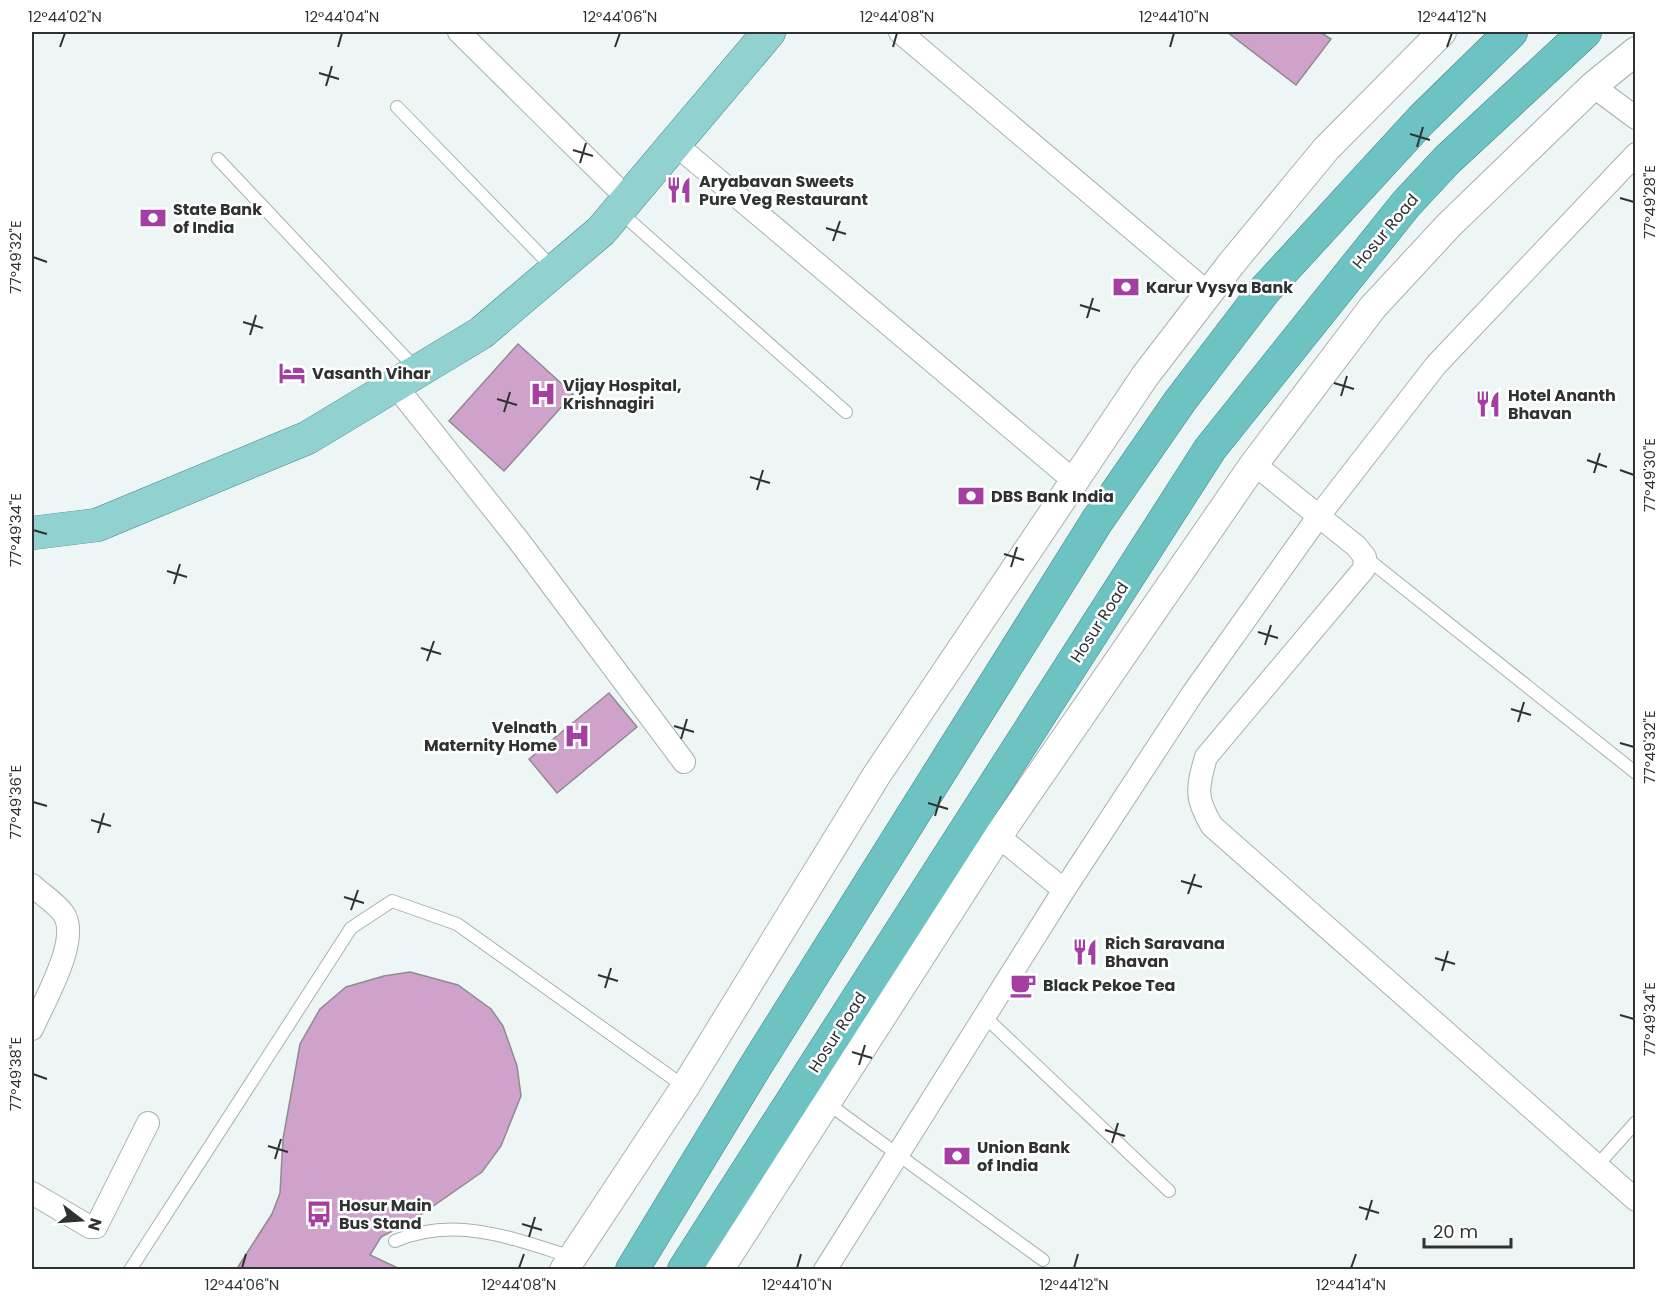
<svg xmlns="http://www.w3.org/2000/svg" width="1667" height="1301" font-family="Poppins,sans-serif">
  <style>
    .building { fill: #cfa2cc; stroke: #908b8f; stroke-width: 1.5 }
    .lines { fill: none; stroke-linecap: round; stroke-linejoin: round }
    .service-casing { stroke: #a8b0b0; stroke-width: 14 }
    .minor-casing { stroke: #a8b0b0; stroke-width: 24 }
    .tertiary-casing { stroke: #a8b0b0; stroke-width: 30 }
    .primary-casing { stroke: #3f8686; stroke-width: 34 }
    .trunk-casing { stroke: #3f8686; stroke-width: 34 }
    .service { stroke: #fff; stroke-width: 12 }
    .minor { stroke: #fff; stroke-width: 22 }
    .tertiary { stroke: #fff; stroke-width: 28 }
    .primary { stroke: #91d2d1; stroke-width: 33 }
    .trunk { stroke: #6cc3c2; stroke-width: 33 }
    .ticks { fill: none; stroke: #2f3232; stroke-width: 2 }
    .labels { text-anchor: middle; stroke-width: 5; stroke-linejoin: round; paint-order: stroke }
    .poi-label { font-size: 16px; font-weight: bold; fill: #2f3232; stroke: #fff; text-anchor: start }
    .street-label { font-size: 16px; fill: #2f3232; stroke: #fff }
    .neatline { fill: none; stroke: #2f3232; stroke-width: 2 }
    .ticks-label { font-size: 15px; text-anchor: middle; fill: #2f3232 }
  </style>
  <rect width="100%" height="100%" fill="#edf5f5"/>
  <path class="building" d="M1227,32H1320L1331,39L1296,85Z
    M518,344L573,394L504,471L449,421Z
    M609,693L637,727L557,793L529,759Z
    M410,972L458,985L491,1009L503,1026L517,1066L521,1096L501,1146L482,1172L413,1220L381,1237L370,1255L402,1270H236L272,1214L280,1193L283,1139L300,1044L320,1009L346,987L384,976Z"/>
  <g class="lines">
    <g class="service-casing">
      <path id="service" d="M397,107L554,269
        M218,159L417,370
        M620,212L846,412
        M1365,557L1636,773
        M985,1017L1169,1191
        M827,1103L1043,1260
        M1596,1167L1636,1122
        M395,1241C456,1215 514,1239 572,1257
        M130,1270L351,928L392,901L457,924L685,1087"/>
    </g>
    <g class="minor-casing">
      <path id="minor" d="M459,32L627,198
        M900,32L1208,293
        M1593,86L1636,118
        M674,143L1073,480
        M395,385L519,541L684,762
        M1254,464L1356,546L1365,557L1364,569L1206,757C1197,788 1195,798 1212,826L1636,1200
        M998,836L1064,890
        M32,885C41,894 55,902 63,913C82,938 43,1003 32,1029
        M32,1193L90,1227H96L148,1123
        M825,1270L1064,890L1193,693L1318,517L1436,365L1636,154"/>
    </g>
    <g class="tertiary-casing">
      <path id="tertiary" d="M564,1270L685,1087L876,776L1145,376L1231,264L1326,149L1442,32
        M719,1270L998,836L1254,464L1373,307L1449,225L1593,86L1636,51"/>
    </g>
    <g class="primary-casing">
      <path id="primary" d="M32,533L97,525L307,438L481,333L601,231L769,32"/>
    </g>
    <g class="trunk-casing">
      <path id="trunk" d="M632,1270L755,1067L1097,521L1180,401L1264,291L1422,119L1511,32
        M684,1270L1210,449L1406,204L1447,160L1585,32"/>
    </g>
    <use href="#service" class="service"/>
    <use href="#minor" class="minor"/>
    <use href="#tertiary" class="tertiary"/>
    <use href="#primary" class="primary"/>
    <use href="#trunk" class="trunk"/>
  </g>
  <path class="ticks" d="M60,47L65,33M338,47L342,33M615,47L620,33M893,47L897,33M1170,47L1174,33M1447,47L1452,33M319,73L339,79M326,86L332,66M1410,134L1430,140M1417,147L1423,127M573,150L593,156M580,163L586,143M1620,198L1634,202M826,228L846,234M833,241L840,221M33,257L47,262M1080,305L1100,311M1087,318L1093,298M243,322L263,328M250,335L256,315M1334,383L1354,389M1341,396L1347,376M497,399L517,405M504,412L510,392M1587,460L1607,467M1620,470L1634,475M1594,473L1600,453M750,477L770,483M757,490L763,470M33,530L47,534M1004,554L1024,560M1011,567L1017,547M167,571L187,577M174,584L180,564M1258,632L1278,638M1265,645L1271,625M421,648L441,654M427,661L434,641M1511,709L1531,715M1518,722L1524,702M674,726L694,732M681,739L687,719M1620,743L1634,747M33,802L47,806M928,803L948,809M935,816L941,796M91,820L111,826M98,833L104,813M1181,881L1202,887M1188,894L1195,874M344,897L364,903M351,910L358,890M1435,958L1455,964M1442,971L1448,951M598,975L618,981M605,988L611,968M1620,1015L1634,1019M852,1052L872,1058M859,1065L865,1045M33,1074L47,1079M1105,1130L1125,1136M1112,1143L1118,1123M268,1146L288,1152M275,1159L281,1139M1359,1207L1379,1213M1366,1220L1372,1200M522,1224L542,1230M529,1237L535,1217M242,1268L246,1254M519,1268L524,1254M797,1268L801,1254M1074,1268L1078,1254M1351,1268L1356,1254"/>
  <defs>
    <g id="restaurant-bare" transform="scale(2.07)"><path d="M-5-6h1v4h1v-4h1v4h1v-4h1v5L-1.5 .5V6h-2V.5L-5-1ZM5-6V6H3V1.5H1.5Q1.5-4 5-6Z" fill="#a43ea2" stroke="#fff" stroke-width="2.5" paint-order="stroke"/></g>
    <g id="bank-bare" transform="scale(2.07)"><path d="M-6-4H6V4H-6ZM0-2.3a2.3 2.3 0 1 0 0 4.6a2.3 2.3 0 1 0 0-4.6Z" fill="#a43ea2" stroke="#fff" stroke-width="2.5" paint-order="stroke"/></g>
    <g id="hotel-bare" transform="scale(2.07)"><path d="M-6-4.5h1.5V1H6V5H4.5V3h-9V5H-6ZM-4 0a1.8 1.8 0 1 1 3.6 0ZM.5 0V-2.5h3Q6-2.5 6 0Z" fill="#a43ea2" stroke="#fff" stroke-width="2.5" paint-order="stroke"/></g>
    <g id="hospital-bare" transform="scale(2.07)"><path d="M-5-5h3v3.5h4V-5h3V5h-3V1.5h-4V5h-3Z" fill="#a43ea2" stroke="#fff" stroke-width="2.5" paint-order="stroke"/></g>
    <g id="cafe-bare" transform="scale(2.07)"><path d="M-5.5-4.5H6V0H3Q3 3.5 0 3.5H-2.5Q-5.5 3.5-5.5 0ZM3-3.2v2h1.7v-2ZM-6 4.5H4V6H-6Z" fill="#a43ea2" stroke="#fff" stroke-width="2.5" paint-order="stroke"/></g>
    <g id="bus-bare" transform="scale(2.07)"><path d="M-5-6H5V4H4V6H2V4H-2V6H-4V4H-5ZM-3.5-4V0h7V-4ZM-3.5 1.2v1.5H-2V1.2ZM2 1.2v1.5H3.5V1.2Z" fill="#a43ea2" stroke="#fff" stroke-width="2.5" paint-order="stroke"/></g>
  </defs>
  <g fill-rule="evenodd">
    <use href="#restaurant-bare" x="679" y="190"/>
    <use href="#bank-bare" x="153" y="218"/>
    <use href="#bank-bare" x="1126" y="287"/>
    <use href="#hotel-bare" x="292" y="373"/>
    <use href="#hospital-bare" x="543" y="394"/>
    <use href="#restaurant-bare" x="1488" y="404"/>
    <use href="#bank-bare" x="971" y="496"/>
    <use href="#hospital-bare" x="577" y="736"/>
    <use href="#restaurant-bare" x="1085" y="952"/>
    <use href="#cafe-bare" x="1023" y="985"/>
    <use href="#bank-bare" x="957" y="1156"/>
    <use href="#bus-bare" x="319" y="1214"/>
  </g>
  <g class="labels">
    <g class="poi-label">
      <text x="699" y="187">Aryabavan Sweets<tspan x="699" dy="18">Pure Veg Restaurant</tspan></text>
      <text x="173" y="215">State Bank<tspan x="173" dy="18">of India</tspan></text>
      <text x="1146" y="293">Karur Vysya Bank</text>
      <text x="312" y="379">Vasanth Vihar</text>
      <text x="563" y="391">Vijay Hospital,<tspan x="563" dy="18">Krishnagiri</tspan></text>
      <text x="1508" y="401">Hotel Ananth<tspan x="1508" dy="18">Bhavan</tspan></text>
      <text x="991" y="502">DBS Bank India</text>
      <text x="557" y="733" text-anchor="end">Velnath<tspan x="557" dy="18">Maternity Home</tspan></text>
      <text x="1105" y="949">Rich Saravana<tspan x="1105" dy="18">Bhavan</tspan></text>
      <text x="1043" y="991">Black Pekoe Tea</text>
      <text x="977" y="1153">Union Bank<tspan x="977" dy="18">of India</tspan></text>
      <text x="339" y="1211">Hosur Main<tspan x="339" dy="18">Bus Stand</tspan></text>
    </g>
    <g class="street-label">
      <text transform="translate(1385 231) rotate(-50)" y="6">Hosur Road</text>
      <text transform="translate(1099 622) rotate(-57)" y="6">Hosur Road</text>
      <text transform="translate(837 1032) rotate(-57)" y="6">Hosur Road</text>
    </g>
  </g>
  <rect width="1667" height="1301" fill="none" stroke="#ffffff" stroke-width="66"/>
  <g transform="translate(81 1220) rotate(107)" stroke="#ffffff" stroke-width="4.5" paint-order="stroke">
  <path d="M0-4.5L10 22L0 15L-10 22Z" fill="#2f3232"/>
  <text y="-9" font-size="16" font-weight="bold" text-anchor="middle" fill="#2f3232">N</text>
  </g>
  <path d="M1424 1238v9h87v-9" fill="none" stroke="#2f3232" stroke-width="3"/>
  <text x="1433" y="1238" font-size="18" fill="#2f3232" stroke="#ffffff" stroke-width="4.5" paint-order="stroke">20 m</text>
  <rect x="33" y="33" width="1601" height="1235" class="neatline"/>
  <g class="ticks-label">
    <text x="65" y="22">12°44'02"N</text>
    <text x="342" y="22">12°44'04"N</text>
    <text x="620" y="22">12°44'06"N</text>
    <text x="897" y="22">12°44'08"N</text>
    <text x="1174" y="22">12°44'10"N</text>
    <text x="1452" y="22">12°44'12"N</text>
    <text transform="translate(1650 202) rotate(-90)" y="5">77°49'28"E</text>
    <text transform="translate(16 257) rotate(-90)" y="5">77°49'32"E</text>
    <text transform="translate(1650 475) rotate(-90)" y="5">77°49'30"E</text>
    <text transform="translate(16 530) rotate(-90)" y="5">77°49'34"E</text>
    <text transform="translate(1650 747) rotate(-90)" y="5">77°49'32"E</text>
    <text transform="translate(16 802) rotate(-90)" y="5">77°49'36"E</text>
    <text transform="translate(1650 1019) rotate(-90)" y="5">77°49'34"E</text>
    <text transform="translate(16 1074) rotate(-90)" y="5">77°49'38"E</text>
    <text x="242" y="1290">12°44'06"N</text>
    <text x="519" y="1290">12°44'08"N</text>
    <text x="797" y="1290">12°44'10"N</text>
    <text x="1074" y="1290">12°44'12"N</text>
    <text x="1351" y="1290">12°44'14"N</text>
  </g>
</svg>
